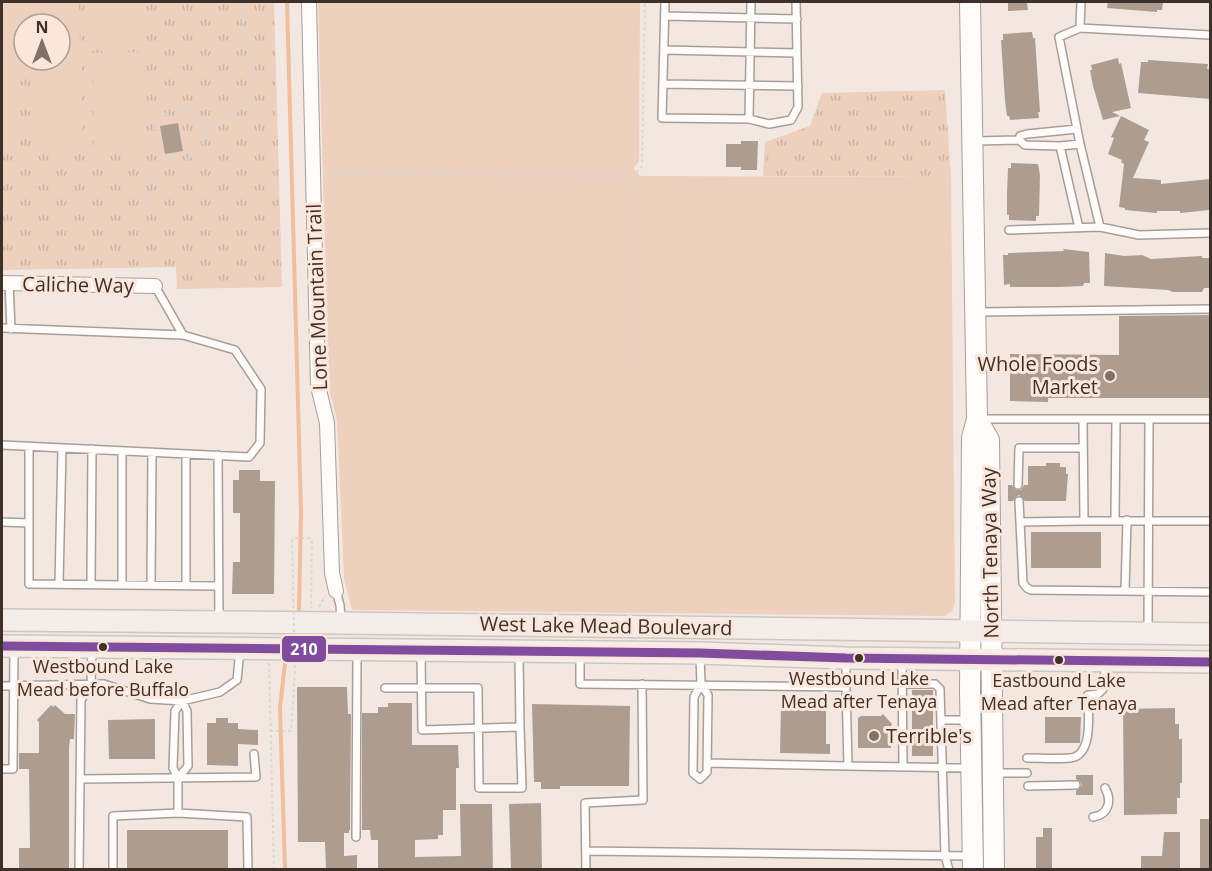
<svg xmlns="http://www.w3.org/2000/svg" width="1212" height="871" font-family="'Open Sans',sans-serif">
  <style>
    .grass { fill: url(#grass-tufts); fill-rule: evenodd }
    .pitch { fill: #edd0be }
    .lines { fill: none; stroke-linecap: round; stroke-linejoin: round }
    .stream { stroke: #f0bd9d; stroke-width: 4 }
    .building { fill: #ad9d91 }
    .lane-casing { stroke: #a89e97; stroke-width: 10 }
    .street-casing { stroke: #a89e97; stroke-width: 16 }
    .secondary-casing { stroke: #a89e97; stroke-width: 22 }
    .primary-casing { stroke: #cdc6c2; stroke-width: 24 }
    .path { stroke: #dad7d5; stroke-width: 2; stroke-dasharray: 3 3; stroke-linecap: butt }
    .lane { stroke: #fdfcfa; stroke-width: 7 }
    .street { stroke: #fdfcfa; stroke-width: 14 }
    .secondary { stroke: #fdfcfa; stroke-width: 20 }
    .primary { stroke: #f4ede9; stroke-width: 21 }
    .path-bridge { stroke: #dad7d5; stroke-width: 2; stroke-dasharray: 3 3; stroke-linecap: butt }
    .bus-1-casing { stroke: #fae6da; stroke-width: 14 }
    .bus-1 { stroke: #804c9e; stroke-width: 9 }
    .poi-dot { fill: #7d7169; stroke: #fae6da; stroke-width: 2 }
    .bus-dot { fill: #3e3129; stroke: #fae6da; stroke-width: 2 }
    .labels { text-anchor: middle; stroke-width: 6; stroke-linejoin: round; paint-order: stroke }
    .bus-label { font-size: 18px; fill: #3e3129; stroke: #fae6da }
    .street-label { font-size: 20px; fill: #3e3129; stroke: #fae6da }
    .poi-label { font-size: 20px; fill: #3e3129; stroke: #fae6da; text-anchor: end }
    .line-badge { stroke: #fae6da; stroke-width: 2 }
    .badge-label { font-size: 16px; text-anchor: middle; font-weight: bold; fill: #fff }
  </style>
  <defs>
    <pattern id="grass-tufts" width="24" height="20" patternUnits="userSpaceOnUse" patternTransform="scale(1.5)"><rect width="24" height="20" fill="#edd0be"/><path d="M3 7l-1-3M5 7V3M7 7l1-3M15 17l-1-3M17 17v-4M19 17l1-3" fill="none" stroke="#ccb3a3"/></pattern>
  </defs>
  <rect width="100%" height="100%" fill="#f3e8e1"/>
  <path class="grass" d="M2,2H274L282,287L177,289L176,267L2,270ZM24,24H60V60H24Z
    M945,90L951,177L763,176L765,142L810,126L822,93Z"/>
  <path class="pitch" d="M2,2H24V44H2Z
    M28,2H79L80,43H60V24H28Z
    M91,2H142L143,43H92Z
    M318,2H640L639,162L633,168L640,176L951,177L955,604L952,611L945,616L352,610L344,579L337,420L329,389Z
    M144,52L145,151L94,152L93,53Z
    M60,54H81L83,153H31L30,60H60Z
    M2,55H19L20,153L2,154Z"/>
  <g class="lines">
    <path class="stream" d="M287,2L301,512L299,610
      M285,663L280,708L285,870"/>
  </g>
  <path class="building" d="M1008,2H1027L1028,10L1008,11Z
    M1108,2H1163L1162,10H1157V12L1107,8Z
    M1032,32L1033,38H1035L1040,112H1038L1039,118L1010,120L1009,116H1007L1005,101L1001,40H1003V34Z
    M1118,58L1119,64L1121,63L1131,108L1112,112L1120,116L1103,120L1093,86L1090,70H1092L1091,65Z
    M1148,60L1208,64L1207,69H1210V99L1138,93L1141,62H1148Z
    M1121,116L1149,130L1144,140L1149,142L1133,178L1161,180V184L1210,179V210L1180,213V211H1157V213L1125,210V208L1119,207L1124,164L1121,162L1122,160L1108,154L1114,138L1111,137Z
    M178,123L183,151L165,154L160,126Z
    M741,141H758L757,170H741V167H726V144H741Z
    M1011,163L1038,164L1040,175L1039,216H1036V221L1009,220V215H1007V193L1008,168H1011Z
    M1063,249L1089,252L1090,283H1084L1083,286L1059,287H1010V284L1004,285L1003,255H1008V253L1064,251Z
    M1105,253L1124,256L1142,255L1151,259L1202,256V258H1210V288H1204L1202,292H1173L1168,290L1104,286Z
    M1210,315V398H1048V402L1010,401V354L1119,355V316Z
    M1046,463H1060V467H1066V474H1068L1066,501H1025L1019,495L1016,497L1013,501H1008V485H1012L1016,490H1021L1024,485H1028V466H1046Z
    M239,470H260V481H275L274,594H232L233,562H240V513H233V480H239Z
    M1031,532H1101V568H1031Z
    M297,687H347L348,714H351L350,830H349V833H344V856L357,855V870H326L325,842H298Z
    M912,690H933V756H912Z
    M388,703H412V745H458L459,768H456V810H443V835H438V839L415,840V857L461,856L460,804H492L493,870H378V840H371L370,830H362V713H378V707H388Z
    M532,704L630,706L629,786H560V789H541V782H534Z
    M51,705L53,707L55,705L65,714H75L74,739H70L69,748V870H19V848H30L29,769H19V753H39V722L37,720Z
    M781,708H826V744H830V754L780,753Z
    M1175,708V724H1179V739H1182V783H1180V798H1177V814L1124,815L1123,709Z
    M883,714L892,724L891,726V748H858V718L861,716H881Z
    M1045,717H1081L1080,743H1045Z
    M216,718H228V723H238V729L258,730V745L238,744V766L207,765V723H216Z
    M155,719V759H109L108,720Z
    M1076,775H1093V795H1076V791L1082,785L1080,782L1076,779Z
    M541,803L542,870H511L509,804Z
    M1200,819H1210V870H1200Z
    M1043,828H1052V870H1036V837H1043Z
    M127,830H228V870H127Z
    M1164,832H1180V870H1141V856H1162Z"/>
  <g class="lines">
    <g class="lane-casing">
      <path id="lane" d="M665,2L662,118L749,119
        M751,2L749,119L769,124L791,120L798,107L796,2
        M665,16L797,19
        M1080,28L1081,2
        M1210,35L1080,28L1059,37L1080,144L1100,227L1139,235L1210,233
        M664,50L797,53
        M663,84L798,86
        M1077,129L1027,134L1020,136L1019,140L1025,145L1060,146L1080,144
        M976,141L1019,140
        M1060,146L1079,228
        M1009,230L1100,227
        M9,283L11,329
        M155,286L183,335
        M976,312L1210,309
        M2,328L183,335L235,350L261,389L260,443L249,457L2,445
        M979,419H1210
        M1083,420L1084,521H1210
        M29,446V584L219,586
        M122,451V585
        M218,455L219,621
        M1018,485L1019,448H1083
        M1019,501L1020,522
        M1115,520L1116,420
        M1084,521L1020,522L1023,583L1027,588L1031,590L1210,592
        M2,522L29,523
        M59,584L62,448
        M91,584L92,449
        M151,585L152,452
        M186,586V454
        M336,591L340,605L341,621
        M1125,591L1127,520
        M1148,630L1149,419
        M421,652L422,730L520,727L519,655
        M580,656V684L846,687V660
        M700,656L701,684L694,697L693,773L700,779L707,772L708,695L701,684
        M902,661L903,767
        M902,684H935L940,689L945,856L949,870
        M2,686L104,684L150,699L182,701L220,692L237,680L240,650
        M846,687L848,766L970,768
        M385,688H478L479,788H522L520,727
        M941,720H969
        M1027,758C1041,758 1056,759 1070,758C1094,756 1088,712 1088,695L1098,694L1103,689L1106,663
        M707,763L848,766
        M2,769H13L14,648
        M996,773H1027
        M178,778L188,766L187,711L182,701L175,711L173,768L178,778V813L247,817L248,870
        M80,779L256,777L254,754
        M1028,786L1076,785
        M1093,817C1109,815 1112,800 1105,788
        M356,837L357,652
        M586,851L970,856
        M79,870L81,700L91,684L92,650
        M113,870V816L178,813
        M586,870L585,803L643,800L642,684"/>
    </g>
    <g class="street-casing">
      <path id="street" d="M309,2L318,386L327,423L332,573L336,591
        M2,283L155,286"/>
    </g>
    <g class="secondary-casing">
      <path id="secondary" d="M970,2L977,419L972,438L970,691L973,870
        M977,419L989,440L994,870"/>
    </g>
    <g class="primary-casing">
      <path id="primary" d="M2,620L341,623L1210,634
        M2,646L700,653L846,658L1210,662"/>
    </g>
    <path class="path" d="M154 135a25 25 0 1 1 50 0a25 25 0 1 1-50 0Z
      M203,128C218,124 232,118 242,105C264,78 250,59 244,30C242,20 242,11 242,2
      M324,174L622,176L634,186L633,361
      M629,182L642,166L645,2
      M144,209L145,192L166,156
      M319,607L325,596
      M269,663L274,870"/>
    <use href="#lane" class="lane"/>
    <use href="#street" class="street"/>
    <use href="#secondary" class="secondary"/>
    <use href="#primary" class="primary"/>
    <path class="path-bridge" d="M270,731H291L295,670L292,540L295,538H310L312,542L311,608"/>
    <g class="bus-1-casing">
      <path id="bus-1" d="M2,646L700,653L846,658L1210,662"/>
    </g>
    <use href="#bus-1" class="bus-1"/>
  </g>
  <g class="poi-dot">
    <circle cx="1110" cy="376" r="6"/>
    <circle cx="874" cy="736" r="6"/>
  </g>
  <g class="bus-dot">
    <circle cx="103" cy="647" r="5"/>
    <circle cx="859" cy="658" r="5"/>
    <circle cx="1059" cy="660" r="5"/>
  </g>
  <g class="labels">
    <g class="bus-label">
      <text x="103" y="673">Westbound Lake<tspan x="103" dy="23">Mead before Buffalo</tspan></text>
      <text x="859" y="685">Westbound Lake<tspan x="859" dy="23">Mead after Tenaya</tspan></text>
      <text x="1059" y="687">Eastbound Lake<tspan x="1059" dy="23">Mead after Tenaya</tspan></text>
    </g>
    <g class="street-label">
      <text transform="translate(78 285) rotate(1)" y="7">Caliche Way</text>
      <text transform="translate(317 297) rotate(-92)" y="7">Lone Mountain Trail</text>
      <text transform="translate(990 553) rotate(-91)" y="7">North Tenaya Way</text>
      <text transform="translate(606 626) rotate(1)" y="7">West Lake Mead Boulevard</text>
    </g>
    <g class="poi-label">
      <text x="1098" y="371">Whole Foods<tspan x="1098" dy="23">Market</tspan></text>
      <text x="886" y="743" text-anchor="start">Terrible's</text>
    </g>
  </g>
  <rect class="line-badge" x="281" y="635" width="46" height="28" rx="6" fill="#804c9e"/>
  <g class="badge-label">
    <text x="304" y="655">210</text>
  </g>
  <rect width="1212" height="871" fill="none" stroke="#3e3129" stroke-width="6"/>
  <g transform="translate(42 42)"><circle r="28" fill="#fae6da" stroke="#af9e93" stroke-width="1.5"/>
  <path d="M0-4.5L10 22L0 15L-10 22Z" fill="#7d7169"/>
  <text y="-9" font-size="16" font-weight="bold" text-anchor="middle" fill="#3e3129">N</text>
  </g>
</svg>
